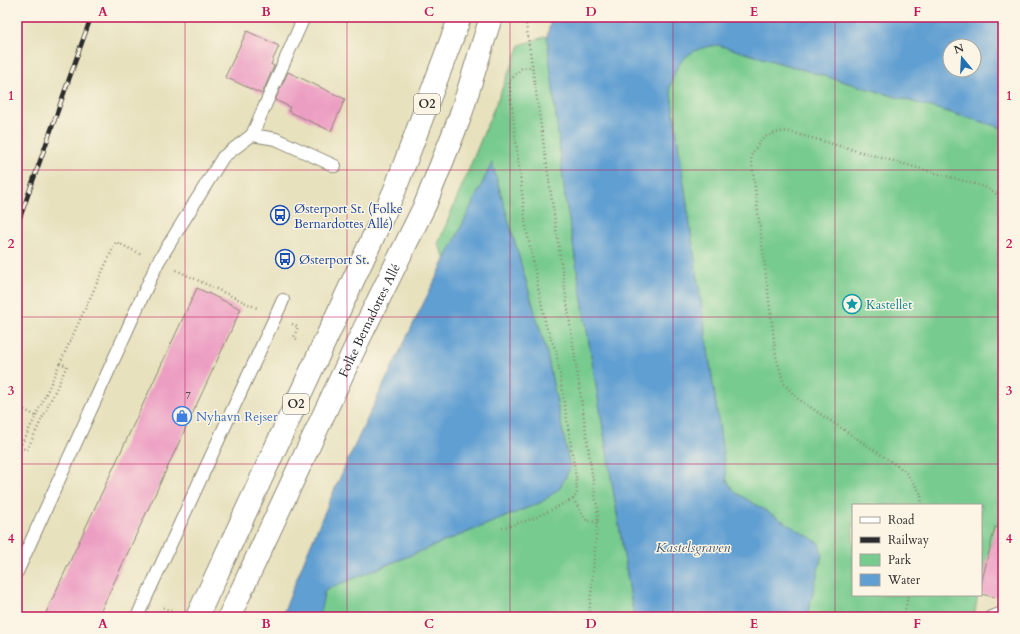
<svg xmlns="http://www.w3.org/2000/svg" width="1020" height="634" font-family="Cardo,serif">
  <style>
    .green { fill: #77cb8e; stroke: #517b5c }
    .water { fill: #619fd2; stroke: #46657e; fill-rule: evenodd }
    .building { fill: #ec9dc2 }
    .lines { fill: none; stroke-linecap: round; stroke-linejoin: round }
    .service-casing { stroke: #898674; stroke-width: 14 }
    .primary-casing { stroke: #898674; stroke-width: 24 }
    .path { stroke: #898674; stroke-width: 2.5; stroke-dasharray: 1 3; stroke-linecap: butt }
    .service { stroke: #fff; stroke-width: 12 }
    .primary { stroke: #fff; stroke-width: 22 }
    .rail-casing { stroke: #2b2b2b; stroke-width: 4.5 }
    .rail { stroke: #fcf5e5; stroke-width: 3; stroke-dasharray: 9; stroke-linecap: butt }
    .grid { fill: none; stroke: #c2185b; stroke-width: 1; stroke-opacity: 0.55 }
    .labels { text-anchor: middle; stroke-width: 3; stroke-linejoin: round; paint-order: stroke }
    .number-label { font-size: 11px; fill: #5b4851 }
    .shield { fill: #fcf5e5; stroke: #6a6863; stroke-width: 1 }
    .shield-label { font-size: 12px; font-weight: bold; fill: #2b2b2b }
    .transit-label { font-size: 13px; fill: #164399; stroke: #fcf5e5; text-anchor: start }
    .culture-label { font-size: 13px; fill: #0d838f; stroke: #fcf5e5; text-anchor: start }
    .street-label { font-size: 13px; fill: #2b2b2b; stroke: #fcf5e5 }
    .shop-label { font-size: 13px; fill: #366cbe; stroke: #fcf5e5; text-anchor: start }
    .water-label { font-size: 14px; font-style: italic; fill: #41596e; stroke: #fcf5e5 }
    .neatline { fill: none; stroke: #c2185b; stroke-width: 1.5 }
    .grid-label { font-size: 13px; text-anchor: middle; font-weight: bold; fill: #c2185b }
  </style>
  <rect width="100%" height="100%" fill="#fcf5e5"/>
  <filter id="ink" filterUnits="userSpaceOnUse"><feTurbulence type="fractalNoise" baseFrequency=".025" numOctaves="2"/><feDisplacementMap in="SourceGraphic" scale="8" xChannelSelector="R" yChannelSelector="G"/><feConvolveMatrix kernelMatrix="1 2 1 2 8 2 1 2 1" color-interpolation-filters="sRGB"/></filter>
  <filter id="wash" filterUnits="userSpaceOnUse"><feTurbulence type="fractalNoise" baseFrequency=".012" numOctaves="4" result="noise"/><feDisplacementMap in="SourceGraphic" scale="16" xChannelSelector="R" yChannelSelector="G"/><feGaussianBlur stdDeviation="0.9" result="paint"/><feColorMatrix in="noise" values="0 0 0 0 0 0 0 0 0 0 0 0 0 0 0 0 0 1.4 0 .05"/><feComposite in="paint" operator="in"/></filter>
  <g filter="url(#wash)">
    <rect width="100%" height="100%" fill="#e7e1be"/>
    <path class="green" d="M547,36L565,196L634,617H318L325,590L542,502L570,468L547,354L492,163L446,260L438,244L520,45Z
      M718,45L1003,128V533L992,540L981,585V505H853V595H978L974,617H807L822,554L735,492L727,481L670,87C677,59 689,48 718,45Z"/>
    <path class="water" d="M552,17H1003V128L718,45C690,48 677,59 670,87L727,481L735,492L819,543L822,554L807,617H634L565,196L547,36ZM950,46H974V70H950Z
      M492,163L547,354L570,468L560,488L542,502L325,590L319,617H282C340,461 421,313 492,163Z"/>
    <g id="blocks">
      <path class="building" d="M247,31L279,46L271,64L274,66L262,94L225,77Z
        M288,72L345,99L331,131L288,111L290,107L275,100Z
        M197,288L241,309L98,617H44Z
        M995,527H1003V599L981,594V585Z"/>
    </g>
  </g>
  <g filter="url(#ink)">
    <use href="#blocks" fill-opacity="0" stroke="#898674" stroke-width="1"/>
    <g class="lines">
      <g class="service-casing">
        <path id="service" d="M252,135L304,17
          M17,572L158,262L223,157L252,135L276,139L335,166
          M137,617L283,300
          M991,617L1003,613"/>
      </g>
      <g class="primary-casing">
        <g id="primary">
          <path d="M197,617L394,192L460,17"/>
          <path id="s1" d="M229,617L360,337L425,205L460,117L491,17"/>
        </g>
      </g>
      <path class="path" d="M529,17L526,24L598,514L589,617
        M515,20L526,24
        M176,270L259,309
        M292,324L298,327L294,337L298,340
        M17,406L36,416L20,447L27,450L67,366L60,363L116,242L141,254
        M36,416L60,363
        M573,499L587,521L598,522
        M922,505L921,494L905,471L798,399L784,384L776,356L751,156C762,136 765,134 787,131L985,187L1003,198
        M502,528L535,518L573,499L577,494L576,477L556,351L546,326L526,227L509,81L522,68L533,67
        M163,607L174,611
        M904,617L908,595"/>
      <use href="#service" class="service"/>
      <use href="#primary" class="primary"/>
      <g class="rail-casing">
        <path id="rail" d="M17,226L91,17"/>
      </g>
      <use href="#rail" class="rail"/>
    </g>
  </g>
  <path class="grid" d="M185,17V617M347,17V617M510,17V617M673,17V617M835,17V617M17,170H1003M17,317H1003M17,464H1003"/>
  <defs>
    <g id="bus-ring" transform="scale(1)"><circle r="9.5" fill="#fcf5e5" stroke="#1a4fb4" stroke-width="1.5"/><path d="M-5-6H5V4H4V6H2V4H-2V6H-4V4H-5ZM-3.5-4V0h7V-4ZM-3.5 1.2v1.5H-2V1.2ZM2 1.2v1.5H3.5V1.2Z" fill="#1a4fb4"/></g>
    <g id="sight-ring" transform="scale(1)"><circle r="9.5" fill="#fcf5e5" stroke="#0f9aa8" stroke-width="1.5"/><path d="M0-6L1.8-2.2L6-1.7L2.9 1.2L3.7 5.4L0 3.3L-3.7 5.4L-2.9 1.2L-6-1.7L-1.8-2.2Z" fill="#0f9aa8"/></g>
    <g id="shop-ring" transform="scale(1)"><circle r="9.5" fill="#fcf5e5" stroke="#3f7fe0" stroke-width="1.5"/><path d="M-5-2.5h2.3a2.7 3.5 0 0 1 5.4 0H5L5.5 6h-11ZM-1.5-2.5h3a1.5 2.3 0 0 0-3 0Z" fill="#3f7fe0"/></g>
  </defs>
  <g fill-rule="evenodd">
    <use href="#bus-ring" x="280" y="215"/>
    <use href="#bus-ring" x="285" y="259"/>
    <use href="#sight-ring" x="852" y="304"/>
    <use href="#shop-ring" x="182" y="416"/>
  </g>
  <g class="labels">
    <g class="number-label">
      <text x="188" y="399">7</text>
    </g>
    <g class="shield">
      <rect x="414" y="94" width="26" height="20" rx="3"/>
      <rect x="283" y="394" width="26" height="20" rx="3"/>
    </g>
    <g class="shield-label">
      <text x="427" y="108">O2</text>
      <text x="296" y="408">O2</text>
    </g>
    <g class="transit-label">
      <text x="294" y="213">Østerport St. (Folke<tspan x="294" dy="15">Bernardottes Allé)</tspan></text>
      <text x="299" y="264">Østerport St.</text>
    </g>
    <g class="culture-label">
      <text x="866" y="309">Kastellet</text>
    </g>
    <g class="street-label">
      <text dy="5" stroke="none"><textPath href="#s1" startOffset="328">Folke Bernadottes Allé</textPath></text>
    </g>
    <g class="shop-label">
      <text x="196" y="421">Nyhavn Rejser</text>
    </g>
    <g class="water-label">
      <text x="693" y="552">Kastelsgraven</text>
    </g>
  </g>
  <rect width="1020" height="634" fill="none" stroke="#fcf5e5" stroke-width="44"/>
  <rect x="852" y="504" width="130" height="92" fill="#fcf5e5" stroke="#a8a49b"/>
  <rect x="860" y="517" width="20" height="6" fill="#ffffff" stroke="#a8a49b"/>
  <text x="888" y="524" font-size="12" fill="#2b2b2b">Road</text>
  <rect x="860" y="537" width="20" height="6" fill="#2b2b2b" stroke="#a8a49b"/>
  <text x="888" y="544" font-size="12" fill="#2b2b2b">Railway</text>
  <rect x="860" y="554" width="20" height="12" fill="#77cb8e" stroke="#a8a49b"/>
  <text x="888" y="564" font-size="12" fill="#2b2b2b">Park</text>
  <rect x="860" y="574" width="20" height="12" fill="#619fd2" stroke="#a8a49b"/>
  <text x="888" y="584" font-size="12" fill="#2b2b2b">Water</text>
  <g transform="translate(962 58) rotate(342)"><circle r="19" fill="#fcf5e5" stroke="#a8a49b"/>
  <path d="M0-3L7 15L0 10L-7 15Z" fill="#1f6fb2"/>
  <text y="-6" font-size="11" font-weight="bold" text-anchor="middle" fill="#2b2b2b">N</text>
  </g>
  <rect x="22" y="22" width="976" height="590" class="neatline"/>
  <g class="grid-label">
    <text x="103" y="16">A</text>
    <text x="266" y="16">B</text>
    <text x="429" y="16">C</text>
    <text x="591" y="16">D</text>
    <text x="754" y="16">E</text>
    <text x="917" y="16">F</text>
    <text x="11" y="100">1</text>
    <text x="1009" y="100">1</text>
    <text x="11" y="248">2</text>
    <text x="1009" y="248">2</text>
    <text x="11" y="395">3</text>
    <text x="1009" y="395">3</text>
    <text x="11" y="543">4</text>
    <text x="1009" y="543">4</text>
    <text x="103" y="628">A</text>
    <text x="266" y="628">B</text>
    <text x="429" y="628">C</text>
    <text x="591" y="628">D</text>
    <text x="754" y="628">E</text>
    <text x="917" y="628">F</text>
  </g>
</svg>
